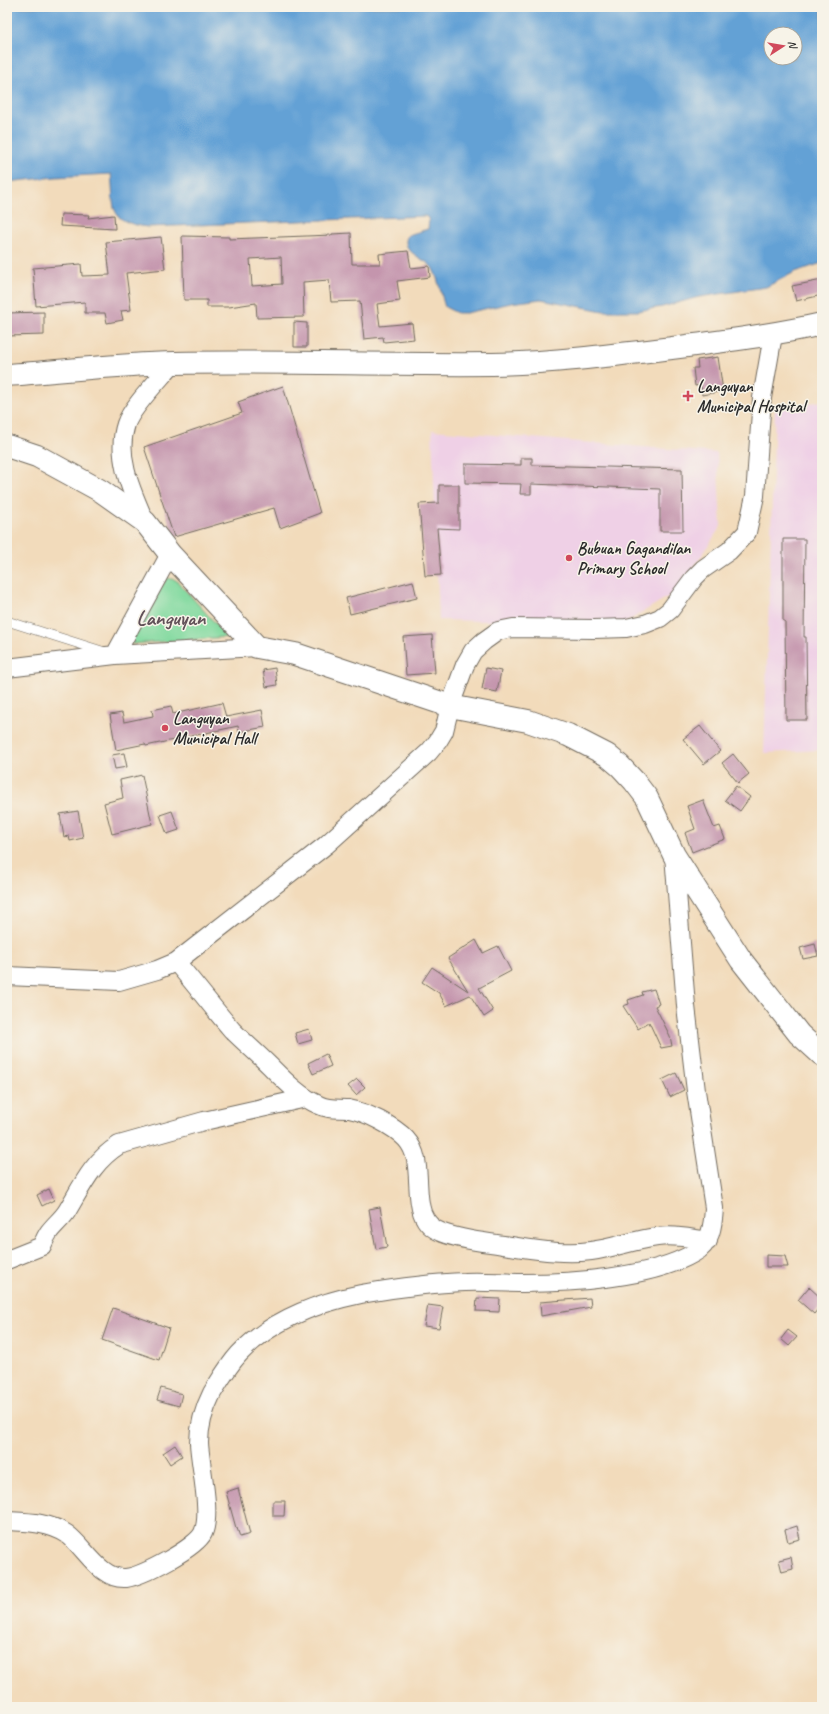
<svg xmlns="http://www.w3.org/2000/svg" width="829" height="1714" font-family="Caveat,sans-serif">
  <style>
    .built { fill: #efd0e6 }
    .green { fill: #80d99e; stroke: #568264 }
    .water { fill: #64a1d5; stroke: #486680; fill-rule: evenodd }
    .building { fill: #c495ad; fill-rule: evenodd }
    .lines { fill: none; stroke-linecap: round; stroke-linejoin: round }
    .lane-casing { stroke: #71695d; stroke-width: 10 }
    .street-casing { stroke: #71695d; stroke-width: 20 }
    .secondary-casing { stroke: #71695d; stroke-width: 24 }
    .lane { stroke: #fff; stroke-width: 9 }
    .street { stroke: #fff; stroke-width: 18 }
    .secondary { stroke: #fff; stroke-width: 22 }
    .poi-dot { fill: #d1495b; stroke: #f7f3e8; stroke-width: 1.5 }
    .labels { text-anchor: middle; stroke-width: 3; stroke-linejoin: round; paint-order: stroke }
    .poi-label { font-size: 17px; font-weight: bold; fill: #2b2b2b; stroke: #f7f3e8; text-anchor: start }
    .district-label { font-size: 21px; font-weight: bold; fill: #615058; stroke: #f7f3e8 }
  </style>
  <rect width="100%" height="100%" fill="#f7f3e8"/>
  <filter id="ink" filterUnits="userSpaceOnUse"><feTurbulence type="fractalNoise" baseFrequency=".025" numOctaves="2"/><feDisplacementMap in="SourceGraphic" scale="8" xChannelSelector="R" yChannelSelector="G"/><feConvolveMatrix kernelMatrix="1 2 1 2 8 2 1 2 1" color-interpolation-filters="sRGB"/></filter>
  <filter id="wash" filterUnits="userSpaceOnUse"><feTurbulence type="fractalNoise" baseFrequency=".012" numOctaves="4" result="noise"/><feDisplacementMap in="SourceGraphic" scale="16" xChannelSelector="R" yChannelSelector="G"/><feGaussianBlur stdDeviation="0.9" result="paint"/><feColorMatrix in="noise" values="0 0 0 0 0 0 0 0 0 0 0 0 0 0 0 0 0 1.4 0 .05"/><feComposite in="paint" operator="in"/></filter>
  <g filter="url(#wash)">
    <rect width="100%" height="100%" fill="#f2dbbb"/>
    <path class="built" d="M822,401V750L764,753L775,409Z
      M432,430L717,453L721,526L679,590L623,624L439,620Z"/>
    <path class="green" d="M167,578L176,580L228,637L132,644L131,632Z"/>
    <path class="water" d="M7,7H822V263L795,272L766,287L699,297L662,307L637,311H603L541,299L511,303L466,313H457L445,307C441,296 438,273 430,265C422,258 399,250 408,235L428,229L429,220L426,216L147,227C106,221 115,207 111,174L55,177L7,182ZM771,34H795V58H771Z"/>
    <g id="blocks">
      <path class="building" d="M61,214L89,215L88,218L114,215L115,229L60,226Z
        M351,233L352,264H380L379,254L408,251L411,268L429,266L430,277L397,281L400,301L377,304L380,326L412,323L414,339L384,342L383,337L364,339L360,301L331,302L329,280L303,282L304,317L257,318L256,303L229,307H207V300H184L182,236L229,237V239L332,235V234ZM281,257L282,284L252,286L250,259Z
        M161,237L165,269L126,273L131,310L121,311L123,320L107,323L105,313H85V302L36,306L33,268L81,264L82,276L110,275L106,242Z
        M822,280V295L796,301L792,286Z
        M44,312V335L7,336V313Z
        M294,322L307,323V347H294Z
        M718,357L723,391L702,395L701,385L695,386L693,368H698L697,360Z
        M283,386L320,513L280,528L274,508L174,537L144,447L242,413L238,402Z
        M521,458H532V465L682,469L683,531H660V489L531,484V494H520L521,484L465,483V464L521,465Z
        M439,485H459V529L437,528L441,575L425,576L419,504L439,503Z
        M783,539H805L804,637H806L807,720H786L785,621H783Z
        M413,581L417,598L350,614L346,598Z
        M432,635L435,673L406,675L403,637Z
        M275,668L277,685L266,687L263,670Z
        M486,668L501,671L497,692L482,689Z
        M222,703L226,717L262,710L265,727L239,732L238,726L146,746L145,744L116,750L110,715L122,713L124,722L153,716L152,710L171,706L173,714Z
        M700,726L720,751L704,764L683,739Z
        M124,753L127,767L115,769L112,755Z
        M733,754L749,774L738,783L722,763Z
        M142,775L152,824L112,834L104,803L123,798L120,780Z
        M736,786L750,797L740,811L725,800Z
        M703,800L714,828L720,826L725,839L692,852L685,833L695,829L687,806Z
        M78,811L83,838L70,841L69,836L64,837L60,814Z
        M172,811L179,830L167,834L160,815Z
        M476,940L483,953L498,946L511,971L479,988L493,1011L484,1017L470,995L446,1006L439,993L422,982L432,967L468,991L448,958Z
        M815,944L818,956L803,959L800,948Z
        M654,989L659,1004L655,1006L670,1036L672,1046L661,1048L649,1022L638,1029L623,1006L629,1004L628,1000L643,995L642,992Z
        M309,1029L312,1040L298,1044L295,1033Z
        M326,1054L331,1066L313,1074L308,1063Z
        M676,1073L684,1090L670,1097L662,1080Z
        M357,1079L365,1087L356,1095L348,1086Z
        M49,1189L54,1200L42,1206L37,1195Z
        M380,1207L387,1247L376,1249L369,1209Z
        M766,1255L785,1256L788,1267H766Z
        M809,1287L822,1299V1304L814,1314L798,1300Z
        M477,1298L500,1299L499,1312L476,1311Z
        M590,1298L591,1307L541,1316L540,1302Z
        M428,1305L443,1307L439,1328L424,1326Z
        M113,1308L169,1328L159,1360L102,1340Z
        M788,1330L797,1337L789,1346L781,1339Z
        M161,1388L182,1394L179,1406L157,1400Z
        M175,1445L182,1456L170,1464L163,1453Z
        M238,1488L250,1534L240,1537L237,1528H236L226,1492Z
        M273,1501H285L284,1516H273Z
        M797,1526L800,1539L788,1542L785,1530Z
        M791,1557L793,1569L782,1572L779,1560Z"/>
    </g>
  </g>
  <g filter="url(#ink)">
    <use href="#blocks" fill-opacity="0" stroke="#71695d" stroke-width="1"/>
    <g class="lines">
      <g class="lane-casing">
        <path id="lane" d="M7,621L105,652"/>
      </g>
      <g class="street-casing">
        <path id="street" d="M145,522C132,492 115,457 126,424C132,406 161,378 173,363
          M115,655L170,554
          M7,668L115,655L257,647
          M176,962C195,984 213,1008 232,1030C244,1042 257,1053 269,1065C283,1079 300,1097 319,1105C328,1110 339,1108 349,1109C366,1112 394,1126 406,1139C431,1166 402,1218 443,1233C462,1240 484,1242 503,1245C532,1249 562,1255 591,1251C613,1248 635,1240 657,1237C674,1235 691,1238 708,1241
          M7,976L119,981L157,970L176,962L326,845L429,752L438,741L444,731L450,706L465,665L473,651L484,641L498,631L513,628L594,629L626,628L645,624L660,618L670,610L694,578L703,569L729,551L747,532L755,496L762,398L773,335
          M7,1260L42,1246C44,1241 46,1236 49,1232C55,1224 62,1219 67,1211C82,1186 93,1161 119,1145L204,1121L306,1098
          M7,1521C27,1522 49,1522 67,1534C85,1547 100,1580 126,1578C142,1576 196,1548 203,1533C212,1514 200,1465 199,1443C199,1425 204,1409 212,1393C220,1380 228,1366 239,1354C270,1321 317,1303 361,1294C396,1288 430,1283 465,1282C484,1281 503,1283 522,1283C571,1283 652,1278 694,1253C711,1244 713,1225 714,1208L696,1091L686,1006L674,855"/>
      </g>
      <g class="secondary-casing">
        <path id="secondary" d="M7,375C63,371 119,364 175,363C281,361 386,365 492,364C549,363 607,356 664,349C718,342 768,336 822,324
          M7,446L37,456L101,491L145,522L170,554L257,647L295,654L450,706L528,721L568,735L607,755L620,766L634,781L647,798L674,855L741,960L799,1034L822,1055"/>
      </g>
      <use href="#lane" class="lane"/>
      <use href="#street" class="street"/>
      <use href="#secondary" class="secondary"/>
    </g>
  </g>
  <g class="poi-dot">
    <path d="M686 390h4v4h4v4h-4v4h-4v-4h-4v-4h4z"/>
    <circle cx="569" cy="558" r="4"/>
    <circle cx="165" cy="728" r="4"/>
  </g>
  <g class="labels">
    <g class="poi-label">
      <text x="697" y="392">Languyan<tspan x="697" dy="20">Municipal Hospital</tspan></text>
      <text x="577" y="554">Bubuan Gagandilan<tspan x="577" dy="20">Primary School</tspan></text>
      <text x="173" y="724">Languyan<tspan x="173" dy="20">Municipal Hall</tspan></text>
    </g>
    <g class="district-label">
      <text x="171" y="625">Languyan</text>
    </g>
  </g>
  <rect width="829" height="1714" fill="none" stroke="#f7f3e8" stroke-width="24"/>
  <g transform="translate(783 46) rotate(78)"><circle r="19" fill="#f7f3e8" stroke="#a5a39c"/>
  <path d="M0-3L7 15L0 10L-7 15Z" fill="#d1495b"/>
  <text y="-6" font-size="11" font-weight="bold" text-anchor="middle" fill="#2b2b2b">N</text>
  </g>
</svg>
